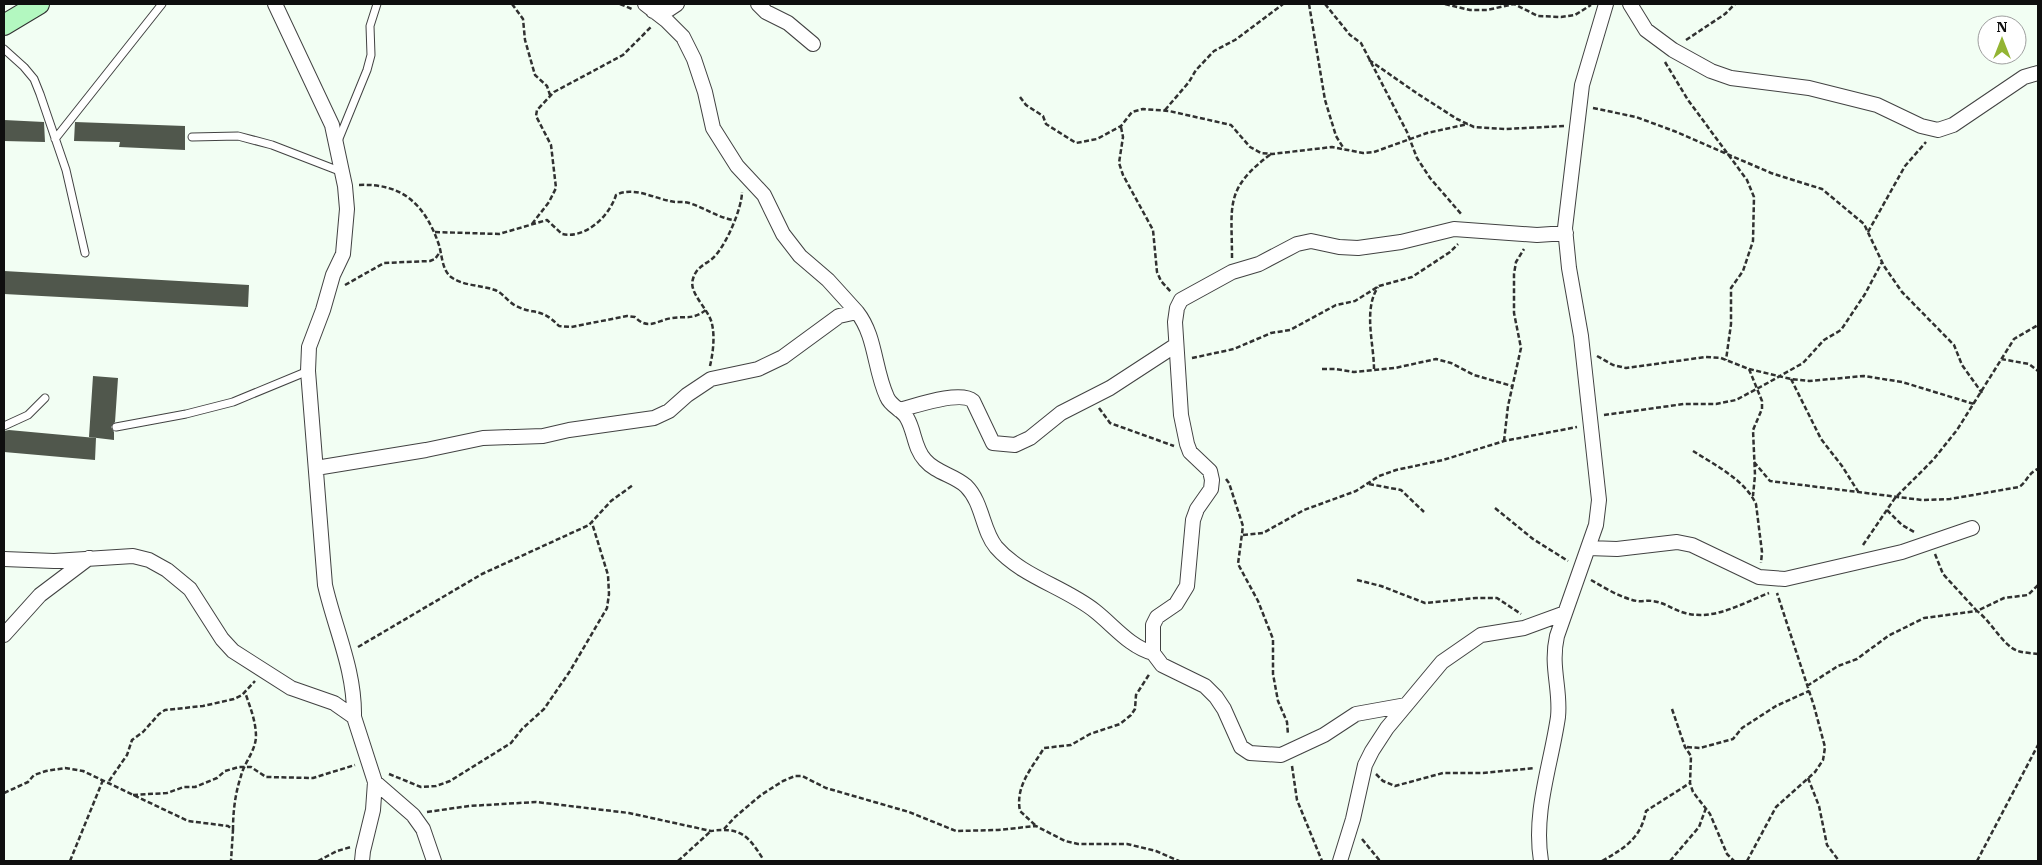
<svg xmlns="http://www.w3.org/2000/svg" width="2042" height="865" font-family="'IBM Plex Serif',serif">
  <style>
    .building { fill: #50574c }
    .lines { fill: none; stroke-linecap: round; stroke-linejoin: round }
    .lane-casing { stroke: #424242; stroke-width: 9 }
    .street-casing { stroke: #424242; stroke-width: 16 }
    .secondary-casing { stroke: #313131; stroke-width: 22 }
    .path { stroke: #313131; stroke-width: 2.5; stroke-dasharray: 5 2.5; stroke-linecap: butt }
    .lane { stroke: #fff; stroke-width: 7 }
    .street { stroke: #fff; stroke-width: 14 }
    .secondary { stroke: #b3f8c0; stroke-width: 20 }
  </style>
  <rect width="100%" height="100%" fill="#f2fef3"/>
  <path class="building" d="M4,120L44,122L45,142L4,141Z
    M75,122L185,126V150L119,147L120,142L74,141Z
    M4,271L249,285L248,307L4,294Z
    M93,376L118,378L115,422L111,427L114,432V440L89,437Z
    M9,430L96,438L95,460L4,452V431Z"/>
  <g class="lines">
    <g class="lane-casing">
      <path id="lane" d="M4,49L24,67L34,79L40,94L66,170L85,253
        M192,137L238,136L272,145L342,172
        M55,139L162,4
        M338,141L367,70L371,55L370,26L377,4
        M4,426L28,415L45,398
        M116,427L186,414L233,402L308,371"/>
    </g>
    <g class="street-casing">
      <path id="street" d="M275,4L332,125L345,186L347,209L343,254L333,275L323,310L309,347L308,371L325,585C335,629 355,670 354,717
        M645,4L667,21L683,37L694,59L705,92L713,128L737,166L764,195L783,234L800,256L828,280L857,312
        M758,4L766,12L788,23L813,44
        M1630,4L1646,30L1673,50L1711,71L1731,78L1809,88L1877,105L1921,126L1938,130L1953,125L2024,77L2038,73
        M653,11L668,10L677,4
        M899,410C915,406 960,390 973,401L993,443L1015,445L1030,438L1061,413L1110,388L1176,345
        M316,468L426,450L483,438L543,436L569,430L654,418L669,411L687,395L711,379L758,369L783,357L839,316L857,312C876,336 874,369 887,397C891,407 902,409 907,418C915,432 914,448 925,460C936,473 954,475 966,486C983,503 982,530 996,547C1022,577 1065,587 1095,611C1114,626 1130,647 1153,653
        M1588,548L1617,549L1677,542L1692,545L1759,577L1785,579L1902,552L1972,528
        M4,559L54,561L133,556L149,560L167,570L190,589L222,639L233,651L291,688L334,703L354,717L375,782L413,815L423,829L434,861
        M4,635L40,595L89,558
        M1406,705L1356,714L1324,735L1281,755L1250,753L1241,747L1224,709L1216,697L1205,686L1162,665L1153,653V625L1157,617L1176,604L1187,586L1193,520L1197,509L1211,489L1212,480L1210,471L1190,452L1187,444L1181,415L1175,322L1177,308L1181,300L1232,272L1259,264L1297,244L1311,241L1339,247L1358,248L1401,242L1454,229L1537,235L1566,233
        M362,861L363,851L373,810L375,782
        M1340,861L1353,819L1365,765L1372,751L1387,728L1442,662L1481,635L1524,628L1565,613
        M1541,861C1533,812 1551,765 1558,717C1561,689 1550,667 1557,636L1596,525L1599,500L1581,336L1569,268L1565,228L1582,85L1606,4"/>
    </g>
    <g class="secondary-casing">
      <path id="secondary" d="M4,25L39,4"/>
    </g>
    <path class="path" d="M512,4L523,19L525,40L535,75L547,86L550,95
      M620,4L632,9
      M1309,4L1325,100L1336,136L1344,149
      M1325,4L1350,35L1361,43L1407,132L1417,158L1430,178L1462,215
      M1445,4L1470,10H1487L1514,4L1538,16L1561,17L1575,15L1591,5
      M1686,40L1725,14L1735,4
      M1369,60L1418,94L1457,119L1474,127L1505,129L1564,126
      M1665,62L1688,100L1747,180L1754,197L1753,241L1743,271L1731,288V324L1726,360
      M1020,97L1026,105L1043,116L1046,124L1076,143L1097,139L1121,126L1132,112L1143,109L1169,111L1231,125L1250,147L1261,153L1272,154L1332,147L1363,153L1374,152L1427,133L1468,124
      M1593,108L1636,117L1674,131L1771,173L1822,189L1864,224L1884,266L1902,292L1954,345L1962,365L1982,393
      M1165,110L1189,82L1196,70L1214,51L1235,40L1283,4
      M1121,127L1123,137L1119,163L1123,175L1153,230L1157,272L1161,281L1171,292
      M359,185C402,183 425,204 439,245C442,255 442,270 451,277C463,286 481,285 495,290C503,293 508,302 516,306C534,315 541,307 559,326L571,327L627,316L635,317C648,331 658,320 672,318C688,316 694,320 707,309
      M532,224L549,202L556,188L551,145L536,116L537,110L554,92L623,55L651,27
      M435,232L499,234L547,220L562,234C585,239 609,217 616,195C633,186 653,198 670,201C676,203 683,201 689,203C705,208 717,217 733,220
      M1868,232L1905,166L1926,142
      M1232,258C1232,205 1224,189 1271,154
      M345,285L384,263L430,261L435,259L440,252
      M1597,356L1613,365L1626,368L1706,357L1721,358L1749,369L1791,379L1809,381L1864,376L1902,382L1974,404
      M1192,358L1234,349L1271,333L1290,330L1336,305L1355,301L1379,286L1412,277L1450,252L1458,244
      M2001,359L2029,364L2038,371
      M710,366C713,353 715,337 712,324C709,309 688,293 693,279C696,267 705,265 713,258C726,246 742,208 742,192
      M1322,369H1335L1354,372L1395,368L1436,359L1451,363L1474,375L1512,386
      M1374,369C1374,344 1363,310 1378,287
      M1749,369L1762,401V409L1753,430L1755,475L1753,496
      M1791,379L1821,439L1842,466L1859,493
      M1099,408L1110,423L1174,446
      M1604,415L1684,404H1716L1736,400L1764,385L1803,363L1824,340L1841,330L1865,294L1882,262
      M1504,441L1508,406L1521,348L1514,313V274L1516,262L1524,249
      M1693,451C1715,465 1745,480 1756,504L1762,552L1761,563
      M1754,462L1770,481L1922,500L1950,499L2019,487C2027,482 2028,473 2038,469
      M1226,479L1229,483L1243,526L1238,564L1258,601L1273,639V674L1278,701L1287,722L1288,735
      M1369,484L1401,490L1424,512
      M1495,508L1533,539L1568,561
      M1887,510L1902,525L1916,533
      M1243,535L1263,533L1304,510L1356,491L1379,476L1396,470L1443,460L1504,441L1577,427
      M1863,545L1895,498L1933,460L1957,430L2014,339L2038,325
      M1935,554L1943,574L1977,611L2004,598L2028,595L2038,585
      M1357,580L1381,586L1425,603L1476,598H1497L1521,614
      M1591,580C1605,588 1621,598 1637,601C1642,602 1647,600 1652,601C1664,602 1673,610 1685,613C1715,621 1742,603 1769,593
      M358,647L482,574L589,525L611,501L633,485
      M1807,686L1838,666L1857,659L1888,636L1924,618L1977,611C1991,621 2003,646 2018,651C2024,653 2032,653 2038,654
      M1672,709L1685,747L1691,756L1690,783L1693,792L1710,814L1727,854L1734,861
      M1687,747L1700,748L1733,739L1742,728L1776,706L1809,691
      M1292,766L1297,800L1322,861
      M389,774L421,787L436,786L450,781L511,743L522,729L544,709L570,671L607,608L609,594L608,575L592,523
      M1376,774L1383,781L1395,786L1443,773H1483L1535,768
      M1808,778L1819,806L1827,845L1839,861
      M109,781L127,755L132,740L143,732L159,714L165,710L203,706L234,699L242,695L255,681
      M4,793L28,782L34,775L46,771L65,768L83,771L188,821L228,826L233,830L231,861
      M133,795L167,793L184,787H195L217,778L225,771L239,767H251L266,777L313,778L355,765
      M427,812L469,806L536,802L629,813L711,831C740,827 748,835 763,859
      M1035,825L1020,811C1015,786 1032,768 1044,748L1071,745L1090,734L1120,724L1131,715L1135,709L1136,695L1150,673
      M724,829L735,817L761,795L783,781L795,776H802L826,788L909,812L956,831L998,830L1036,826L1065,841L1078,844H1127L1156,851L1179,861
      M233,830C233,812 235,794 241,776C244,763 255,752 256,737C256,721 250,707 245,692
      M1362,839L1380,861
      M70,861L103,780
      M318,861L337,851L351,847
      M678,861L711,831
      M1602,861C1625,848 1641,838 1646,811L1690,783
      M1670,861L1699,827L1706,808
      M1747,861L1776,807L1815,772L1823,760L1824,754L1825,747L1814,706L1777,593
      M1977,861L2038,745"/>
    <use href="#lane" class="lane"/>
    <use href="#street" class="street"/>
    <use href="#secondary" class="secondary"/>
  </g>
  <rect width="2042" height="865" fill="none" stroke="#0f0f0f" stroke-width="10"/>
  <g transform="translate(2002 40)"><circle r="24" fill="#ffffff" stroke="#9f9f9f"/>
  <path d="M0-4L9 19L0 12L-9 19Z" fill="#93b433"/>
  <text y="-8" font-size="14" font-weight="bold" text-anchor="middle" fill="#0f0f0f">N</text>
  </g>
</svg>
